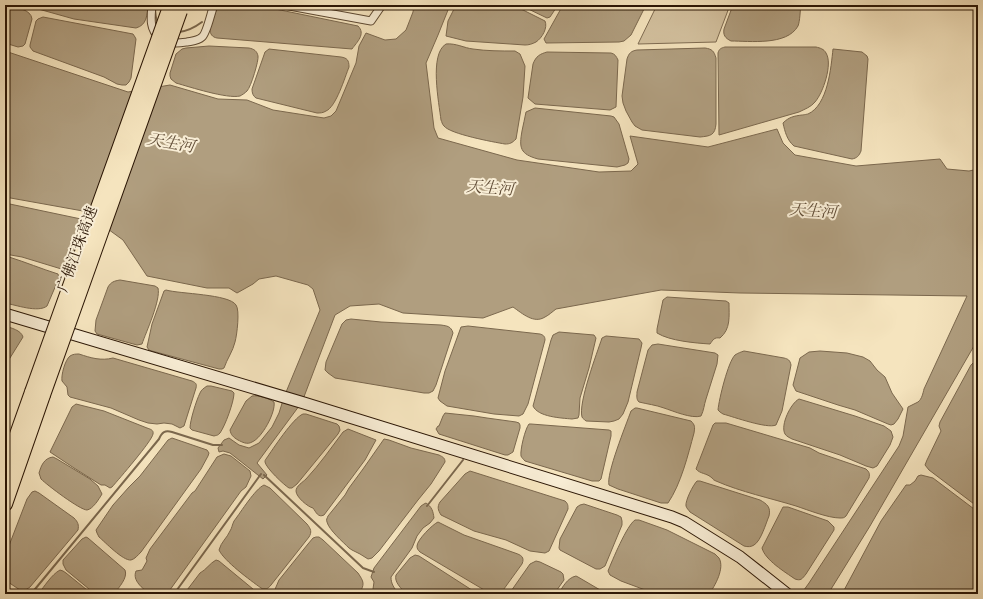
<svg xmlns="http://www.w3.org/2000/svg" width="983" height="599" font-family="'IM FELL DW Pica','Noto Serif SC',serif">
  <style>
    .green { fill: #d3c19f; stroke: #7f6c52 }
    .water { fill: #b09e7f; stroke: #7b684e }
    .lines { fill: none; stroke-linecap: round; stroke-linejoin: round }
    .stream { stroke: #7b684e; stroke-width: 2 }
    .street-casing { stroke: #5e4a33; stroke-width: 9 }
    .secondary-casing { stroke: #2b1605; stroke-width: 13 }
    .highway-casing { stroke: #2b1605; stroke-width: 16 }
    .street { stroke: #f8edd5; stroke-width: 7 }
    .secondary { stroke: #f8edd5; stroke-width: 11 }
    .highway { stroke: #f5e4be; stroke-width: 14 }
    .highway-bridge-casing { stroke: #2b1605; stroke-width: 16; stroke-linecap: butt }
    .highway-bridge { stroke: #f5e4be; stroke-width: 14 }
    .labels { text-anchor: middle; stroke-width: 4; stroke-linejoin: round; paint-order: stroke }
    .street-label { font-size: 15px; fill: #2b1605; stroke: #f8edd5 }
    .water-label { font-size: 16px; font-style: italic; fill: #604c36; stroke: #f8edd5 }
  </style>
  <rect width="100%" height="100%" fill="#f5e4be"/>
  <filter id="stains"><feTurbulence type="fractalNoise" baseFrequency=".005" numOctaves="4"/><feColorMatrix values="0 0 0 0 .2 0 0 0 0 .09 0 0 0 0 .02 0 0 0 .5 -.17"/></filter>
  <radialGradient id="worn" r=".72"><stop offset=".6" stop-color="#630" stop-opacity="0"/><stop offset="1" stop-color="#630" stop-opacity=".3"/></radialGradient>
  <path class="green" d="M657,5H730L716,42L638,44Z"/>
  <path class="water" d="M5,5H8C16,8 31,9 32,19L25,44L23,46L18,47L5,43Z
    M24,5H148C147,15 147,25 136,28L74,19Z
    M218,5H256L358,26C366,34 357,42 352,49L217,38C212,37 210,34 210,29Z
    M414,5H450L438,35L426,63L434,128L438,138L517,160L599,172L631,171L638,164L630,136L708,147L777,129L783,143L795,155L856,166L940,159L947,169L969,171L978,169V339L870,526L828,594H801L809,583L899,446L903,436L908,407C911,405 915,404 918,402C922,399 923,393 924,389L967,296L740,293L661,290L556,309C552,312 549,315 545,317C534,324 523,314 513,307L483,318L403,313L379,304L350,306L335,315L302,402L257,463L267,475L263,479L230,453L223,451L219,452L218,448L224,440L229,438L239,445L249,448L259,443L272,427L279,413L284,397L320,310L313,289L308,285L276,276L259,279L253,284L237,293L229,288H207L147,276L123,240L83,211L5,197V51L128,92L170,85L218,99L247,100L273,110L324,118L331,116L336,111L356,63L359,46L366,33L385,40L396,39L406,30L413,12Z
    M456,5H513L545,21C548,28 542,38 536,42C532,44 529,45 525,45L466,41L446,36L448,21Z
    M520,5H558L550,17L547,18Z
    M563,5H646L631,35L624,41L619,42L546,43L544,39Z
    M733,5H801C800,11 800,21 798,26C787,46 749,41 731,41C725,38 723,35 724,29Z
    M43,17L133,34L135,37L136,39L131,78L129,82L126,85H122L117,84L104,77L33,51L30,47V45L36,21L38,19Z
    M446,44C456,43 464,48 473,49C486,51 502,51 515,51L520,54L525,66L523,97L516,139C512,143 510,144 505,144C493,142 450,134 444,126C442,124 442,122 441,120C439,103 429,54 446,44Z
    M209,46L249,48C254,49 257,51 258,56C259,60 251,87 247,91C245,93 242,95 240,96C227,99 190,87 176,83L171,79L170,76V73L176,54L182,49L186,48Z
    M725,47H816C820,48 824,49 826,53C833,64 823,93 815,102C811,107 805,109 799,112L719,135L718,53C719,49 721,48 725,47Z
    M705,48C712,49 714,51 716,58V124C715,135 711,136 700,137L642,130L635,126L632,122L626,111L623,103L622,96L627,59C629,53 631,51 637,50Z
    M269,49L341,57C347,58 349,60 349,67C345,77 336,107 326,111C323,113 320,113 317,113L256,98C253,96 252,93 252,89L265,52Z
    M833,49L862,52L867,56L868,59L861,151C859,156 857,158 852,159L794,146C787,140 785,132 783,123C789,117 794,116 802,115C803,115 808,114 808,114C828,105 831,67 833,49Z
    M547,52L611,53C615,54 616,56 618,60L616,107L610,110L535,104L528,98L533,64C536,56 540,54 547,52Z
    M535,108L611,116L614,117L619,124L629,159L628,163L625,165L617,167L538,159C520,154 519,148 522,131C523,125 525,118 526,112Z
    M5,203L81,219L86,222L68,271L22,257L5,254Z
    M9,257C25,262 42,269 58,274L59,278L47,306C38,313 16,305 5,303V264L7,258Z
    M120,280L155,286L158,288C161,300 146,332 142,344L137,345L97,334L95,331L96,320L108,287C111,282 114,281 120,280Z
    M166,290C180,294 229,294 236,305C240,310 237,335 235,342C233,351 227,359 224,368L222,369H219L152,351L149,350L147,347L152,324L164,291Z
    M667,297L726,301L729,303C729,316 731,329 720,338C714,337 713,340 710,344C695,343 670,341 657,333V329L663,300Z
    M351,319L381,322L441,325C447,326 451,326 453,333L436,385L433,391L429,393H424L335,378L328,373L325,370L326,362L342,324L346,320Z
    M5,326C11,328 21,330 23,337L5,366Z
    M468,326L540,334C543,335 545,336 545,340L528,404L523,414L519,416L494,414L447,406L440,401L438,398L439,394L445,371L461,327Z
    M559,332L594,335L596,338L589,368L580,398L579,415L578,418L572,419C561,418 538,417 533,406L551,340L553,335Z
    M606,336L639,339L642,343L641,348L628,402L623,414L619,419L614,421L609,422L586,421C584,419 583,419 582,417C578,403 597,353 602,338Z
    M658,344L715,353L718,355L717,364L706,399C704,405 704,410 701,416C692,419 673,411 664,408C656,405 647,404 639,402C636,399 637,396 637,392L648,350L652,345Z
    M744,351L784,358C788,359 790,360 791,365L782,411L776,425C767,429 734,417 723,414L720,412L718,410C719,399 728,362 735,355C738,353 741,352 744,351Z
    M820,351L847,353L863,357L870,361L877,370L885,377L892,393L903,409L898,419L894,424L891,425L888,424L855,410L838,405L796,391L793,385L800,358L809,352Z
    M79,354C91,358 101,361 113,358L192,381C196,383 197,384 196,388L184,426L180,428L172,424L164,423L157,424L148,423L139,420L111,408L70,397L68,395L67,387L62,381C61,375 65,360 70,356C73,354 76,354 79,354Z
    M978,361V507L929,470L925,465L927,460L941,431L939,426L940,422L971,365L973,363Z
    M207,386H211L232,391L234,393C234,402 225,426 220,433C217,436 217,435 214,436L192,430L190,428C190,421 196,401 200,393C201,390 204,388 207,386Z
    M252,396C259,395 268,398 274,402C276,412 262,438 252,442C247,445 242,442 238,440C233,437 231,435 230,430L246,401Z
    M799,399L855,416L884,426L891,431L893,437L890,445L877,466L873,468L866,466L840,455L792,439C790,438 786,436 785,434C780,425 791,403 799,399Z
    M76,404L104,411L147,428C150,429 154,430 153,434C152,441 119,479 112,487L110,488L105,485H101L74,468L50,452L72,407Z
    M635,408H637L691,421C695,425 695,427 694,433C688,455 681,484 668,503H661L618,489L609,485C606,474 626,425 631,411Z
    M445,413L474,416L487,418L516,422L519,423L520,425V428L513,452L508,455H505L439,434L436,429L438,426H439L443,416Z
    M303,414H306L337,424L339,426L340,430L338,434L297,484L292,488H289C284,485 266,468 265,462C265,461 265,460 266,459C273,449 293,418 303,414Z
    M715,423H726L810,448L819,453L866,469C869,472 870,473 869,478L846,516C844,518 843,518 840,518C828,518 808,510 796,506C770,498 741,492 716,481C711,479 716,481 712,478C707,473 700,474 696,469L713,425Z
    M529,424H531L609,430L611,431V436L601,479L599,481H592L525,461C523,459 522,458 521,456C520,450 525,429 529,424Z
    M348,429L376,440L365,460L324,515C318,518 316,512 313,508C308,507 296,497 296,491C296,486 303,482 306,479C320,464 331,448 343,432Z
    M172,438L207,450L209,453L208,456L201,469L141,552C138,555 135,559 131,560C123,561 105,542 99,537L97,533L96,530L113,505L129,487L140,476L168,440Z
    M384,439L389,440L411,448L439,455C443,457 445,458 445,462L431,484L418,500L379,551L372,558L368,559L360,554L352,550L349,548C343,542 329,530 327,522C326,519 327,519 328,516L345,495L349,488L363,469Z
    M224,454L231,456L250,471L251,476L246,487L241,491L167,594H149C143,588 132,581 136,571L142,570L147,561L146,558L150,549L192,493L195,491L217,457Z
    M53,457L57,459L90,479L98,486L102,494C99,499 93,509 87,510C80,510 47,485 41,479L39,473C41,466 44,458 53,457Z
    M470,471L565,501C568,504 568,505 568,509L549,551L545,553L530,551L506,540L474,531L441,515C438,510 437,507 440,502L465,474Z
    M921,475L933,478L978,512V594H842L881,521L906,485H910L915,481L918,476Z
    M697,481H700L760,500C767,504 771,507 769,516C766,523 761,541 754,545C751,547 748,547 744,546L690,512C688,509 687,509 686,506C685,501 693,485 697,481Z
    M264,485L270,488L307,524C311,529 312,532 309,537L271,585C268,589 265,590 261,588C250,580 224,561 219,550C221,542 227,538 230,531C232,528 232,525 234,521C241,512 255,489 264,485Z
    M35,491L39,493L74,518C78,522 79,525 78,530L30,587L24,591L20,590L5,580V556L27,499L32,492Z
    M426,503C432,507 433,511 434,518L430,523L423,528L417,536L412,548L391,577C391,584 394,588 399,594H370L373,589L374,582L371,577L374,568L421,506L424,504Z
    M584,504L617,515L621,517L622,521V525L605,566L600,569H596L560,550L559,548L560,539L577,507L580,505Z
    M783,507H788L828,521L834,527V530L806,574C802,579 801,581 795,579C785,572 765,560 762,548Z
    M635,520H639L667,530L715,554C716,555 718,557 719,558C725,568 715,586 709,594H656L621,581L610,575L608,571C612,561 627,525 635,520Z
    M438,522L464,535L515,553C521,555 525,557 522,564L501,593L499,594H491L420,552C418,550 417,549 417,546C417,540 433,524 438,522Z
    M86,537L88,538L125,570C128,578 119,587 114,594H95L66,570L63,564V560L82,539Z
    M316,537H319L323,540L358,573C364,582 365,584 359,594H273L279,580L308,544L313,538Z
    M415,555L419,556L478,594H406C401,588 394,582 396,575L410,558Z
    M216,560L219,561L259,594H184L200,573C206,570 210,563 216,560Z
    M536,561L540,562L561,572L563,574L564,580L554,594H509L530,564Z
    M60,570L63,571L66,573L92,594H38C45,586 51,575 60,570Z
    M576,576L578,577L607,594H558C563,587 567,578 576,576Z"/>
  <g class="lines">
    <path class="stream" d="M155,6C155,12 155,18 158,23
      M179,32C188,31 194,28 202,22
      M264,475L363,568L374,572
      M427,506L463,460
      M31,594L159,439C162,432 165,430 172,432L213,445H222
      M174,594L261,474"/>
    <g class="street-casing">
      <path id="street" d="M152,5C151,17 149,29 159,37
        M284,5L371,21L382,5
        M168,42C174,44 180,43 187,42C192,41 198,41 202,37C207,33 211,12 214,5"/>
    </g>
    <g class="secondary-casing">
      <path id="secondary" d="M5,314L304,403L672,517L684,522L740,557L787,594"/>
    </g>
    <g class="highway-casing">
      <path id="highway" d="M5,468L32,392
        M5,504L43,395"/>
    </g>
    <use href="#street" class="street"/>
    <use href="#secondary" class="secondary"/>
    <use href="#highway" class="highway"/>
    <g class="highway-bridge-casing">
      <path id="highway-bridge" d="M32,392L170,7
        M43,395L180,11"/>
    </g>
    <use href="#highway-bridge" class="highway-bridge"/>
  </g>
  <g class="labels">
    <g class="street-label">
      <text transform="translate(77 249) rotate(-70)" y="5">广佛江珠高速</text>
    </g>
    <g class="water-label">
      <text transform="translate(171 142) rotate(10)" y="6">天生河</text>
      <text transform="translate(490 187) rotate(4)" y="6">天生河</text>
      <text transform="translate(813 210) rotate(4)" y="6">天生河</text>
    </g>
  </g>
  <rect width="983" height="599" fill="none" stroke="#f5e4be" stroke-width="20"/>
  <rect x="6" y="6" width="971" height="587" fill="none" stroke="#2b1605" stroke-width="2"/>
  <rect x="10" y="10" width="963" height="579" fill="none" stroke="#2b1605"/>
  <rect width="100%" height="100%" filter="url(#stains)"/>
  <rect width="100%" height="100%" fill="url(#worn)"/>
</svg>
